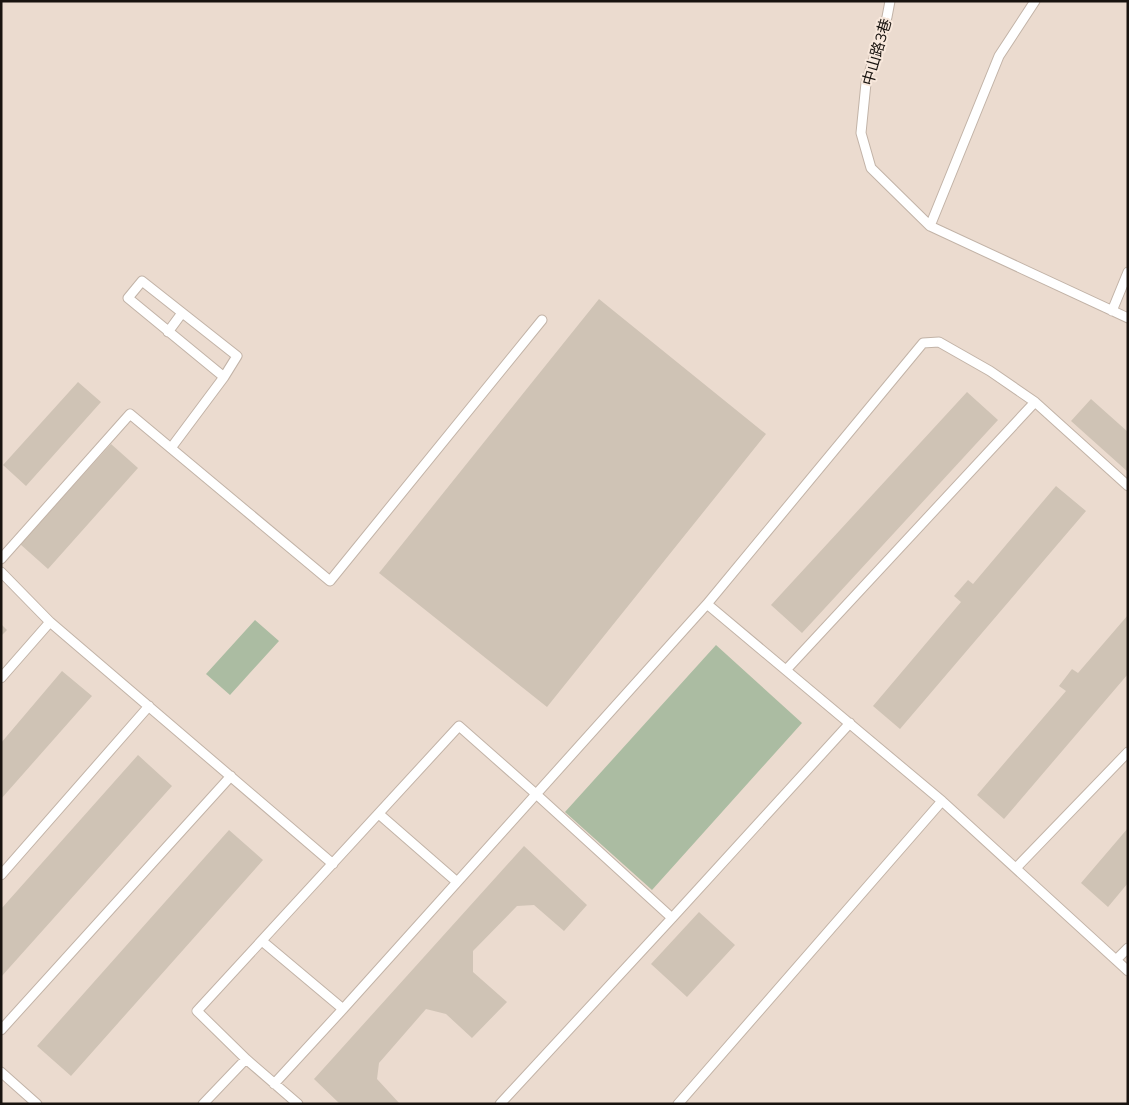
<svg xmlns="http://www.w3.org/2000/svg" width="1129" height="1105" font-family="Mulish,'Noto Sans TC',sans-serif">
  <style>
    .green { fill: #abbca2 }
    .building { fill: #cfc3b5 }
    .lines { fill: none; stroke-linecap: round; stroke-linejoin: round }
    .lane-casing { stroke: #c2b3a7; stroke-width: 11 }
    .lane { stroke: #fff; stroke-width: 9 }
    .labels { text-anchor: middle; stroke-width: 4; stroke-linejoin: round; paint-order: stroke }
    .street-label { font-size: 15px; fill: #18130f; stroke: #f8e8dc }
  </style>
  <rect width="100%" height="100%" fill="#ebdbcf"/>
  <path class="green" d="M255,620L279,641L230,695L206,674Z
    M716,645L802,723L652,890L565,812Z"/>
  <path class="building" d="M599,299L766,434L547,707L379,573Z
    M78,382L101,402L26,486L3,465Z
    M967,392L998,420L802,633L771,605Z
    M1091,399L1128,432V472L1071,421Z
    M111,444L138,468L48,569L20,544Z
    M1056,486L1086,511L900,729L873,706L961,602L954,596L968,580L973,584Z
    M1128,615V674L1004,819L977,795L1066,691L1059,686L1072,669L1078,673Z
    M1,624L7,630L1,636Z
    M62,671L92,696L1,799V743Z
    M138,755L172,786L1,977V909Z
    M1128,828V883L1108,907L1081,883Z
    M229,830L263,860L71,1076L37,1046Z
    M524,846L587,905L564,931L534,905L517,906L473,951V972L507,1002L472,1038L446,1014L426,1009L379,1063L377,1079L400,1104H340L314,1079Z
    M699,912L735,945L687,997L651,964Z"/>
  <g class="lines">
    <g class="lane-casing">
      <path id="lane" d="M890,1L887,17L866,83L861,133L871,168L930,226L1128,318
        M930,226L999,56L1035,1
        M1112,311L1128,272
        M168,332L182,313
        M171,448L224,377L237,356L142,281L128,298L224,377
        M1,559L130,414L330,581L542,320
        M1,572L50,622
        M707,604L923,343L939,342L990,371L1035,402
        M786,670L1035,402L1128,486
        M1,678L50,622L333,864
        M942,801L1128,971
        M379,814L457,882
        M1016,868L1128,752
        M1,875L149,706
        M672,918L850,723
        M262,941L343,1009
        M1116,960L1128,948
        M1,1030L231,776
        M246,1059L197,1011L459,726L536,794L672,918L500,1104
        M1,1072L37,1104
        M274,1084L343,1009L707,604L942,801L678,1104
        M203,1104L246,1059L298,1104"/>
    </g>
    <use href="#lane" class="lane"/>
  </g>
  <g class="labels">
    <g class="street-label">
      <text transform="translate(877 52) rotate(-74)" y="5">中山路3巷</text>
    </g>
  </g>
  <rect width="1129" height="1105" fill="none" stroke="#18130f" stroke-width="5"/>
</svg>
